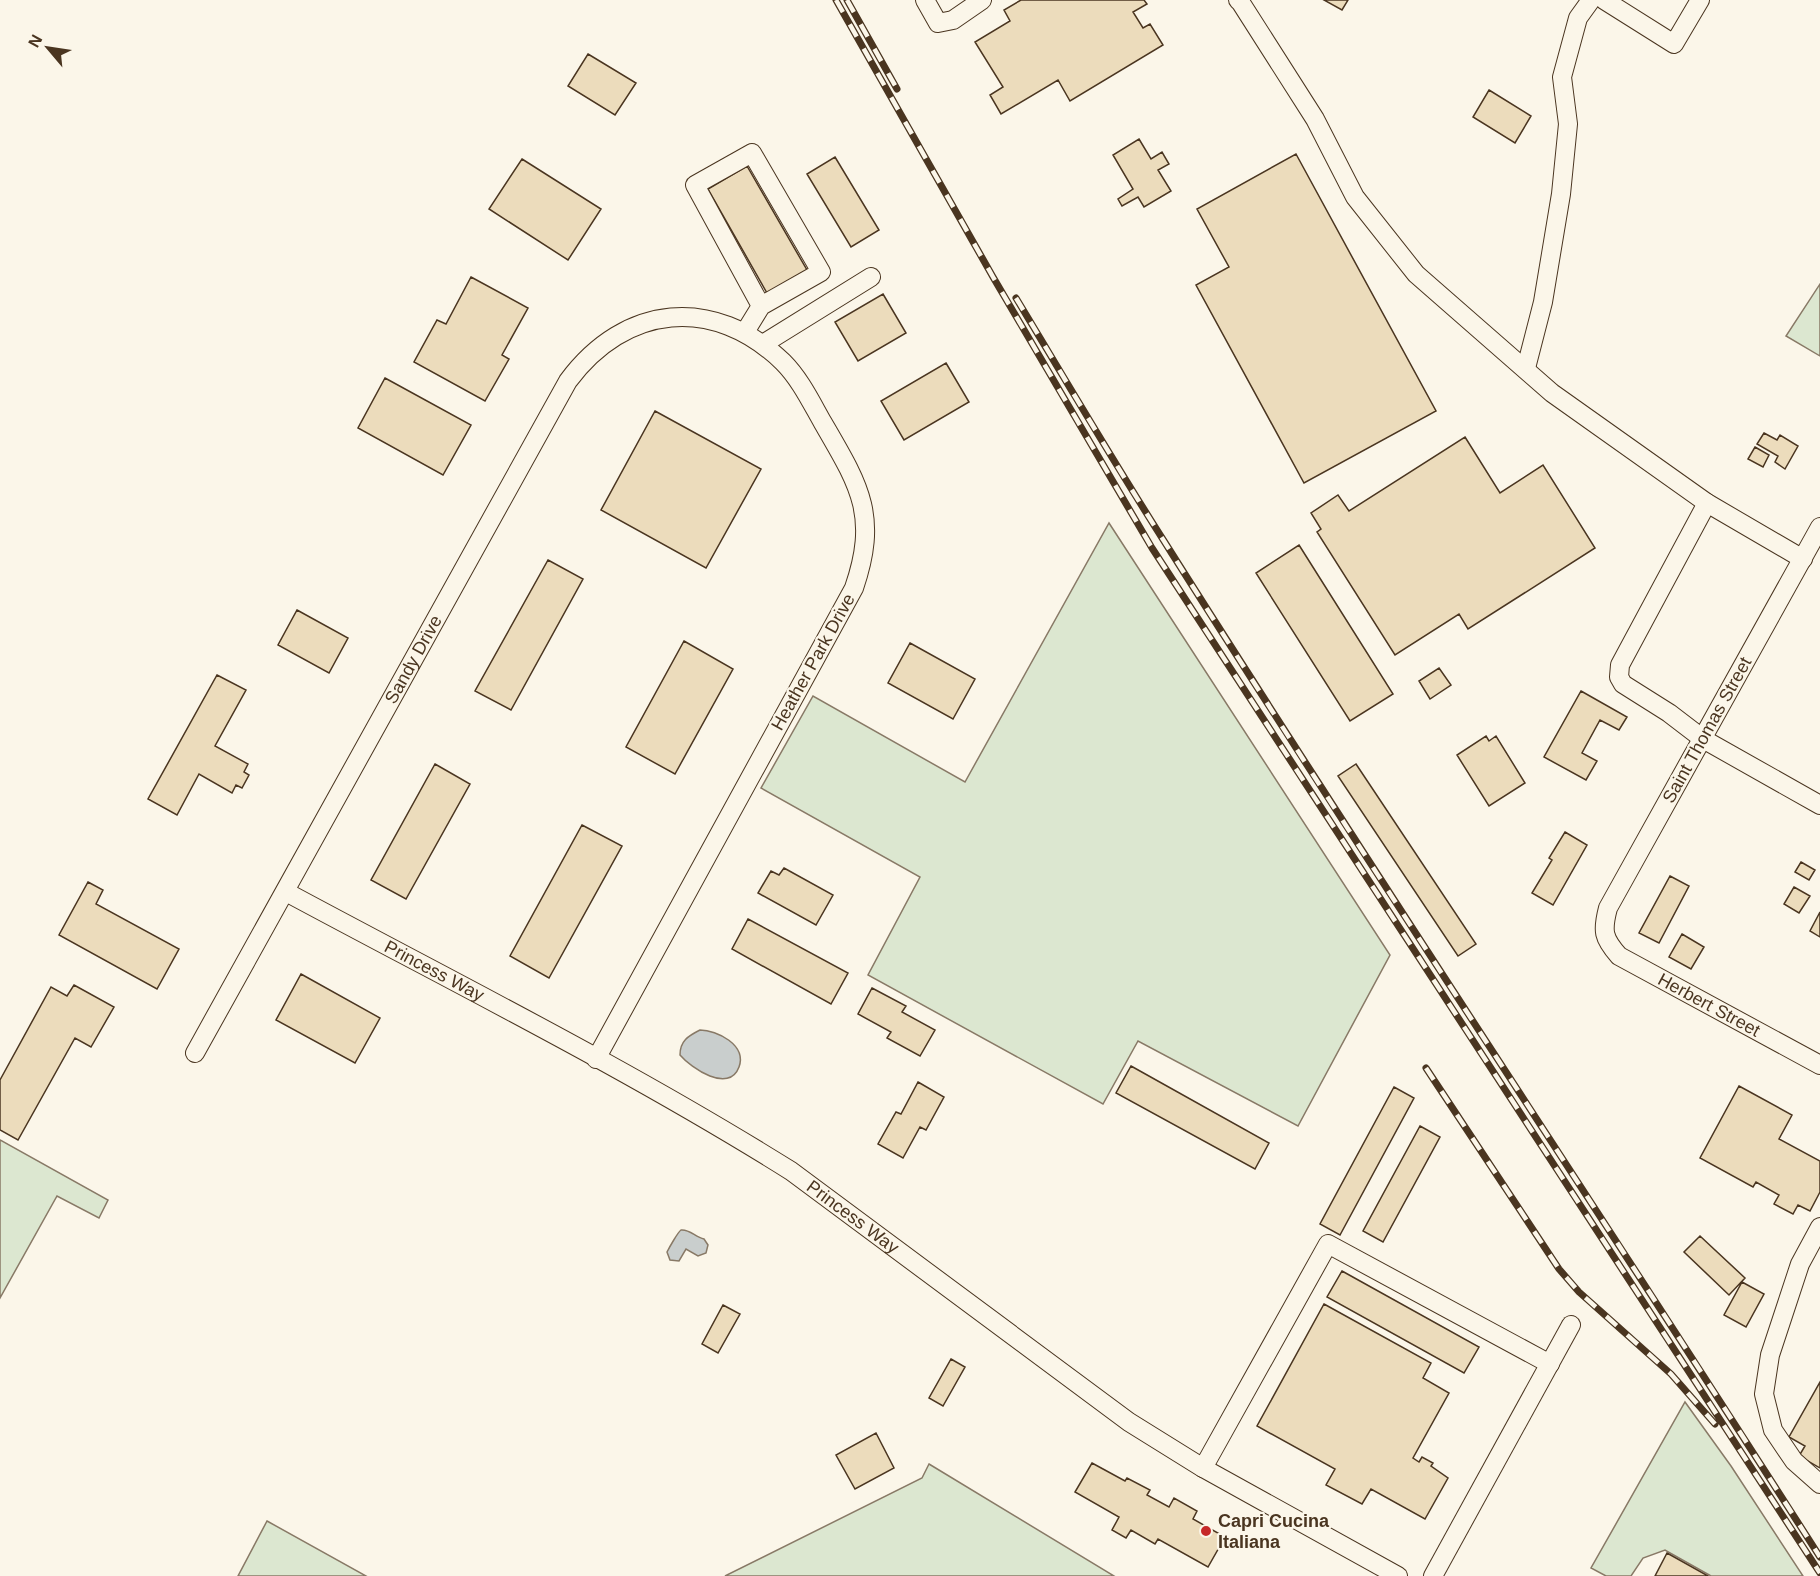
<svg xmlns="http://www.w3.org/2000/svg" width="1820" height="1576" font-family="Helvetica,sans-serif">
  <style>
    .green { fill: #dce7d0; stroke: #887966; stroke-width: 1.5 }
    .water { fill: #c9cecd; stroke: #887966; stroke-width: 1.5 }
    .building { fill: #ecdcbc; stroke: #4a3520; stroke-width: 1.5 }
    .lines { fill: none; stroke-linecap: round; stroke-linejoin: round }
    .minor-casing { stroke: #4a3520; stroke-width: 20 }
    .minor { stroke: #fbf6e9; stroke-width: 18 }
    .rail-casing { stroke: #4a3520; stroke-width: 7 }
    .rail { stroke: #fbf6e9; stroke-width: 4.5; stroke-dasharray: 14; stroke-linecap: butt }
    .poi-dot { fill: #c62828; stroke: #fbf6e9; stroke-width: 2 }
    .labels { text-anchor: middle; stroke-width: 4.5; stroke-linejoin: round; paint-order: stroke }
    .street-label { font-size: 18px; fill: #4a3520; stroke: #fbf6e9 }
    .poi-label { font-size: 18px; font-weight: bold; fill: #4a3520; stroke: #fbf6e9; text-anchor: start }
  </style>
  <rect width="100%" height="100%" fill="#fbf6e9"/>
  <path class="green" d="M1820,284V356L1786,336Z
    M1109,523L1390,955L1298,1126L1138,1041L1103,1104L868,975L920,877L761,788L813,696L965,782Z
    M0,1140L108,1200L99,1218L57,1196L0,1298Z
    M1685,1402L1731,1466L1803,1576H1711L1665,1550L1643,1558L1631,1576H1606L1591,1568Z
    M929,1464L1114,1576H725L922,1478Z
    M267,1521L366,1576H238Z"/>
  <path class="water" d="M700,1030C717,1030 747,1045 739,1067C729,1094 691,1068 680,1055C680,1041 688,1036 700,1030Z
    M681,1230C690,1229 695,1237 704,1239L708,1245L706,1253L698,1256L686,1249L679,1261L670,1260L667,1252C669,1248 678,1232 681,1230Z"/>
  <path class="building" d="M1021,0H1144L1147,4L1133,12L1143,28L1150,24L1163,45L1070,101L1058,80L1001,114L990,95L1003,87L975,42L1010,21L1004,10Z
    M1324,0H1348L1342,10Z
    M588,54L636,83L615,115L568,86Z
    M1489,90L1531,116L1515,143L1473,117Z
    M1139,139L1151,159L1162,152L1169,164L1158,170L1171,191L1144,207L1138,197L1122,206L1118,199L1133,189L1113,155Z
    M1296,154L1436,411L1304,483L1196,285L1229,267L1197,209Z
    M835,157L879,230L851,247L807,174Z
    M522,159L601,209L568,260L489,209Z
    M747,166L807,270L767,293L708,189Z
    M471,277L528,308L502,355L509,359L485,401L414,362L437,320L446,324Z
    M883,294L906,333L858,361L835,322Z
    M946,363L969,402L904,440L881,401Z
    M385,378L471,425L443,475L358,428Z
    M655,411L761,469L706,568L601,510Z
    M1764,433L1777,440L1780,435L1798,446L1785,469L1775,462L1778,456L1757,444Z
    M1465,437L1500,493L1543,465L1595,548L1468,629L1459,614L1395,655L1317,532L1321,529L1311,513L1338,495L1349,511Z
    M1755,447L1769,455L1763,467L1748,459Z
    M1299,545L1393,694L1350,721L1256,573Z
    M548,560L583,579L511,710L475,691Z
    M297,610L348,638L329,673L278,645Z
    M684,641L733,669L675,774L626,747Z
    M910,643L975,679L953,719L888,683Z
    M1439,668L1451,685L1430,699L1419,681Z
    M217,675L246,690L215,746L248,764L244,772L249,775L242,788L236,785L232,793L199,774L177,815L148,799Z
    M1581,691L1627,717L1619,730L1600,720L1582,753L1597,761L1586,780L1544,757Z
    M1486,736L1489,741L1496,736L1525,783L1489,806L1457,755Z
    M435,764L470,784L406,899L371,880Z
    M1356,764L1476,944L1458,956L1338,776Z
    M582,825L622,846L549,978L510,956Z
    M1565,832L1587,845L1553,905L1532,893L1552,860L1549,858Z
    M1801,862L1815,870L1809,880L1795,872Z
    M784,868L833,895L816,925L758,893L771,871L779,875Z
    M1670,876L1689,886L1659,943L1639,933Z
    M88,882L103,890L96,904L179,949L157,989L59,935Z
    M1794,887L1810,896L1799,913L1784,904Z
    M1820,912V937L1810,931Z
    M748,919L848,973L831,1004L732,949Z
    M1682,934L1704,947L1691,969L1669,957Z
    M301,974L380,1018L355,1063L276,1020Z
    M74,985L114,1007L91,1047L75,1038L18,1140L0,1130V1080L51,987L67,996Z
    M872,988L906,1006L902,1012L935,1030L920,1056L887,1038L891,1032L858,1014Z
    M1131,1066L1269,1143L1255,1169L1116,1093Z
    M918,1082L944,1097L926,1130L920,1127L903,1158L878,1144L896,1112L901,1114Z
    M1739,1086L1792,1115L1779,1139L1820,1161V1192L1810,1211L1798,1205L1793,1214L1774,1204L1779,1195L1756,1182L1753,1187L1700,1158Z
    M1394,1087L1414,1098L1340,1235L1320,1224Z
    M1420,1126L1440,1137L1383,1242L1363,1231Z
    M1700,1236L1745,1278L1729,1295L1684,1252Z
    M1342,1271L1479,1347L1464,1373L1327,1297Z
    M1742,1282L1764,1294L1746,1327L1724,1315Z
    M1324,1304L1431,1363L1423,1378L1449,1393L1413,1458L1419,1462L1422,1457L1433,1463L1431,1466L1448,1478L1425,1519L1371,1489L1362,1504L1326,1485L1335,1469L1257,1426Z
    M723,1305L740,1314L718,1353L702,1344Z
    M951,1359L965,1367L943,1406L929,1398Z
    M1820,1382V1468L1799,1456L1805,1446L1789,1437Z
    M876,1433L894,1468L855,1489L836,1455Z
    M1092,1463L1125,1481L1127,1478L1150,1490L1147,1495L1169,1507L1174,1498L1197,1511L1193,1519L1225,1537L1208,1567L1158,1539L1155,1544L1131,1530L1126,1538L1112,1530L1119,1517L1075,1492Z
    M1667,1553L1708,1576H1655Z"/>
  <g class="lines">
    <g class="minor-casing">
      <g id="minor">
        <path d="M925,0L938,23L953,20L982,0"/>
        <path d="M1238,0L1241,3L1315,119L1355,197L1416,274L1552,393L1707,503L1803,559"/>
        <path d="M1604,0L1674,44L1700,0"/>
        <path d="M745,332L761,306L695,185L752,153L821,272L761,306"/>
        <path d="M763,344L871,277"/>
        <path d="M1526,368L1543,302L1561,194L1568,124L1562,77L1578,18L1591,0"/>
        <path d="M1707,503L1620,665L1619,677L1623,684L1669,713L1703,739L1820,805"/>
        <path id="s1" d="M1820,527L1608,908C1602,931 1603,938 1619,956L1820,1065"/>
        <path id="s2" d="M286,892C455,983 628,1069 791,1171L1129,1422L1203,1468L1398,1576"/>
        <path id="s3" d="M195,1053L568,381C625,304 714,295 783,362C800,379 811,402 823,423C859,485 879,515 854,588L596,1059"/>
        <path d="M1820,1227L1800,1264L1770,1355L1764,1394L1773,1430L1794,1461L1820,1484"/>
        <path d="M1203,1468L1328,1244L1550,1364"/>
        <path d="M1433,1576L1571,1325"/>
      </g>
    </g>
    <use href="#minor" class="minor"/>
    <g class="rail-casing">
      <path id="rail" d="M836,0L993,277L1152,548L1820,1573
        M847,0L897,89
        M1016,298C1065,379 1113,461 1164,541C1379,882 1603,1217 1820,1557
        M1426,1068L1559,1269L1579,1292L1671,1374L1715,1424"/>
    </g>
    <use href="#rail" class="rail"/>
  </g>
  <circle class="poi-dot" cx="1206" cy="1531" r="6"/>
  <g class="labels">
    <g class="street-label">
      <text dy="6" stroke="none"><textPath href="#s3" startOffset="450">Sandy Drive</textPath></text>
      <text transform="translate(813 662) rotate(-61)" y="6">Heather Park Drive</text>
      <text transform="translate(1707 730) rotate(-61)" y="6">Saint Thomas Street</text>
      <text dy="6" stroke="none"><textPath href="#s2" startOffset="168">Princess Way</textPath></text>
      <text dy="6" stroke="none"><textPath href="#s1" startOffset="591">Herbert Street</textPath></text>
      <text dy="6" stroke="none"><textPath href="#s2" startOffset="654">Princess Way</textPath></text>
    </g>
    <g class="poi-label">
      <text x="1218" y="1527">Capri Cucina<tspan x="1218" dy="21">Italiana</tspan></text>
    </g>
  </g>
  <g transform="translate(48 48) rotate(299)" stroke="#fbf6e9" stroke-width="4.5" paint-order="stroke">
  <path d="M0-4.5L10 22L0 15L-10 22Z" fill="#4a3520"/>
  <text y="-9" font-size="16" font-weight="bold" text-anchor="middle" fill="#4a3520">N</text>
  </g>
</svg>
